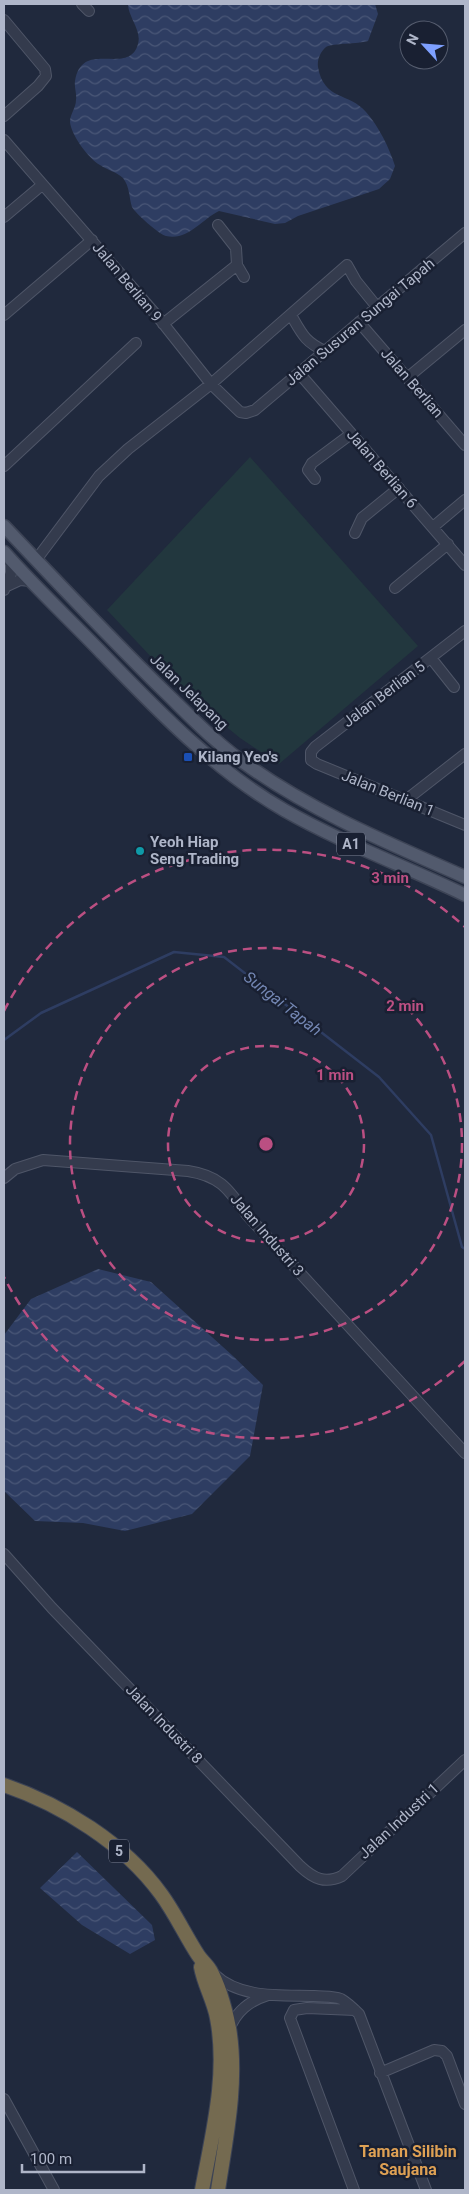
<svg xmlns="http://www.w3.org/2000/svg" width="469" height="2194" font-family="Roboto,sans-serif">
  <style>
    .grass { fill: #22373e }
    .water { fill: url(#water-waves) }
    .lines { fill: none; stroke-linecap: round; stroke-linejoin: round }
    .stream { stroke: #2e3d62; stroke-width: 2.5 }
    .minor-casing { stroke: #4f5668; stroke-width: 12 }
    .major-casing { stroke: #3d4456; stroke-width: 15 }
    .highway-casing { stroke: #3c4355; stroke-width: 16 }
    .minor { stroke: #343b4d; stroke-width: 10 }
    .major { stroke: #525a6d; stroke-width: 12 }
    .highway { stroke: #746a50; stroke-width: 14 }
    .ring { fill: none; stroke: #bb4f82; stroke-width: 2.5; stroke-dasharray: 9 6 }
    .transit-dot { fill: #1a4fb4; stroke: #192032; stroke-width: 2 }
    .culture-dot { fill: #0f9aa8; stroke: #192032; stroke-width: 2 }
    .labels { text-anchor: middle; stroke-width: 5; stroke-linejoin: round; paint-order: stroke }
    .shield { fill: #192032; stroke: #82899c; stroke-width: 1 }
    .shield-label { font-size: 14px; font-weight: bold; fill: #afb6c9 }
    .street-label { font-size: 15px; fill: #afb6c9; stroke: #192032 }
    .poi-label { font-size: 15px; font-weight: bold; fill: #afb6c9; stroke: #192032; text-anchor: start }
    .water-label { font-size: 16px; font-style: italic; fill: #7487b4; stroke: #192032 }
    .neighbourhood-label { font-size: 16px; font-weight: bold; fill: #dfa154; stroke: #192032 }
    .centre { fill: #bb4f82; stroke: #192032; stroke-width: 2.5 }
    .ring-label { font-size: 15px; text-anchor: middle; font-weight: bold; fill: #bb4f82; stroke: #192032; stroke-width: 5; stroke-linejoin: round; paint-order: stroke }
  </style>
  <defs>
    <pattern id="water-waves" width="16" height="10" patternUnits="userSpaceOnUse" patternTransform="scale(1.25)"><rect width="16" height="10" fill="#2e3d62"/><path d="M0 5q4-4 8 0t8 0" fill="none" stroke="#4a5777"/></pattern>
  </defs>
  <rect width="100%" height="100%" fill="#20293d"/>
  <path class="grass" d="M250,457L418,646L279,764L240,738L184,692L107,610Z"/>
  <path class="water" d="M128,4H375L378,14L368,41C358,44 333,43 326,47C320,52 317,60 318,67C324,101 349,92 366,112C379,127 389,147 395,166L390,179L379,189L298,216L285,223L275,224L219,211C202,219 188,241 166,236C160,235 135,213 132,207C129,198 130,187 123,178C117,172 107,170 100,165C89,159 71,135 70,122C70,114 76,108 76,100C77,94 74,87 75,81C82,38 129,77 138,44C142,30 128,17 128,4Z
    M98,1269L151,1282L233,1356L263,1385L250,1456L192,1514L125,1531L83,1523L35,1521L4,1491V1335L31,1299Z
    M77,1852L152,1925L155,1940L130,1954L82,1925L40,1888Z"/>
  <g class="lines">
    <path class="stream" d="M4,1040L41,1013L174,952L224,957L379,1077L431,1135L462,1247L465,1249"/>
    <g class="minor-casing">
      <path id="minor" d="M82,4L89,11
        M4,20L45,69L46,76L38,86L4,116
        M4,140L158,317L211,384L240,412L246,413L255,410L465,233
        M4,217L42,185
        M218,225L236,248L237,265L244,277
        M4,315L92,240
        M291,315C302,334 305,342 325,351
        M359,322L465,445
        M163,324L237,265
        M299,373L465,565
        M407,378L465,330
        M4,466L136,343
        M315,479L308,470L312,463L351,434
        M433,527L465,500
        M355,533L362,518L399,488
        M36,560L99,476L128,449L211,384L347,265L356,281L377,307
        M7,586L20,580L31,581
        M395,588L448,544
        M4,590L11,573V560
        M465,631L315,747L311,752V760L317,764L465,825
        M431,658L454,687
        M406,800L465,754
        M4,1178L15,1169L43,1160L188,1171C221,1176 229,1190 247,1215L465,1453
        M4,1554L52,1608L300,1866C314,1879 325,1884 342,1876L465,1760
        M214,1974C240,1999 281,1995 314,1996C323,1997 333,1996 341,1999C348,2003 353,2008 359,2014L426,2190
        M229,2030C236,2011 249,2001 268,1995
        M380,2073L434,2050L442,2051L447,2056L465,2104
        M4,2099L54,2190
        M354,2190L290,2018L294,2010L307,2008L355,2010"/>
    </g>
    <g class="major-casing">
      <path id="major" d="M4,526C56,581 108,636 162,689C190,716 217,745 250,767C317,814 391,844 465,877
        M4,552C34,586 67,617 99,650C155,708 213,769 284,810C342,843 405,866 465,895"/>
    </g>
    <g class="highway-casing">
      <path id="highway" d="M4,1785C62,1805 124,1843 161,1894C175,1913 185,1935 198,1955C202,1961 207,1965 210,1970C220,1988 225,2008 229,2028C238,2081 226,2138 218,2190
        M201,1967C204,1984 214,2001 217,2018C228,2075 212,2135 202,2190"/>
    </g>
    <use href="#minor" class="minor"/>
    <use href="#major" class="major"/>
    <use href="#highway" class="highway"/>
  </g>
  <g class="ring">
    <circle cx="266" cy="1144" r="98"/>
    <circle cx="266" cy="1144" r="196"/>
    <path d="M465 1361A294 294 0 0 1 4 1277M4 1011A294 294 0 0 1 465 927"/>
  </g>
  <rect class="transit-dot" x="183" y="752" width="10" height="10" rx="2.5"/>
  <circle class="culture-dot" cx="140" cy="851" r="5"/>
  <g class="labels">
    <g class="shield">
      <rect x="337" y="832.5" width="28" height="23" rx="4"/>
      <rect x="109" y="1839.5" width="20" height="23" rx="4"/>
    </g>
    <g class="shield-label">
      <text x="351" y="849">A1</text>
      <text x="119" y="1856">5</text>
    </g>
    <g class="street-label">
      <text transform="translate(127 282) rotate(50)" y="5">Jalan Berlian 9</text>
      <text transform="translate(360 322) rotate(-40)" y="5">Jalan Susuran Sungai Tapah</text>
      <text transform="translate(412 383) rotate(49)" y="5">Jalan Berlian</text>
      <text transform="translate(382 469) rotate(49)" y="5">Jalan Berlian 6</text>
      <text transform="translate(189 692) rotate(44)" y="5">Jalan Jelapang</text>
      <text transform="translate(384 694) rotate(-37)" y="5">Jalan Berlian 5</text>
      <text transform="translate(388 793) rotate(22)" y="5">Jalan Berlian 1</text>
      <text transform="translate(267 1235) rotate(49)" y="5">Jalan Industri 3</text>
      <text transform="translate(164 1724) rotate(46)" y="5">Jalan Industri 8</text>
      <text transform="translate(399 1821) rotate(-43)" y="5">Jalan Industri 1</text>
    </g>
    <g class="poi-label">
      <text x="198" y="762">Kilang Yeo's</text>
      <text x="150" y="847">Yeoh Hiap<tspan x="150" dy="17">Seng Trading</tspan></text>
    </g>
    <g class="water-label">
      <text transform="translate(283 1003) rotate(38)" y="6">Sungai Tapah</text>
    </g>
    <g class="neighbourhood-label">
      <text x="408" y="2157">Taman Silibin<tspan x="408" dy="18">Saujana</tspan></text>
    </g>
  </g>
  <circle cx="266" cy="1144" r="8" class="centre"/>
  <g class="ring-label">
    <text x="390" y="883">3 min</text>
    <text x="405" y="1011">2 min</text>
    <text x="335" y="1080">1 min</text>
  </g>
  <rect width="469" height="2194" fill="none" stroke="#afb6c9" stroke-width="10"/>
  <g transform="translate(424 45) rotate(296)"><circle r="24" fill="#192032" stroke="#555c6e"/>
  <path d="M0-4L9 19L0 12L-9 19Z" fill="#7ea0ff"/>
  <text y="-8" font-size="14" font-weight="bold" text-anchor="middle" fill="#afb6c9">N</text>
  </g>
  <path d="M22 2164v8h122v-8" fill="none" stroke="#afb6c9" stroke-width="2.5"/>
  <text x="30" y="2164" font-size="15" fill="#afb6c9" stroke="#192032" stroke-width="4" paint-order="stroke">100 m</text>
</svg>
